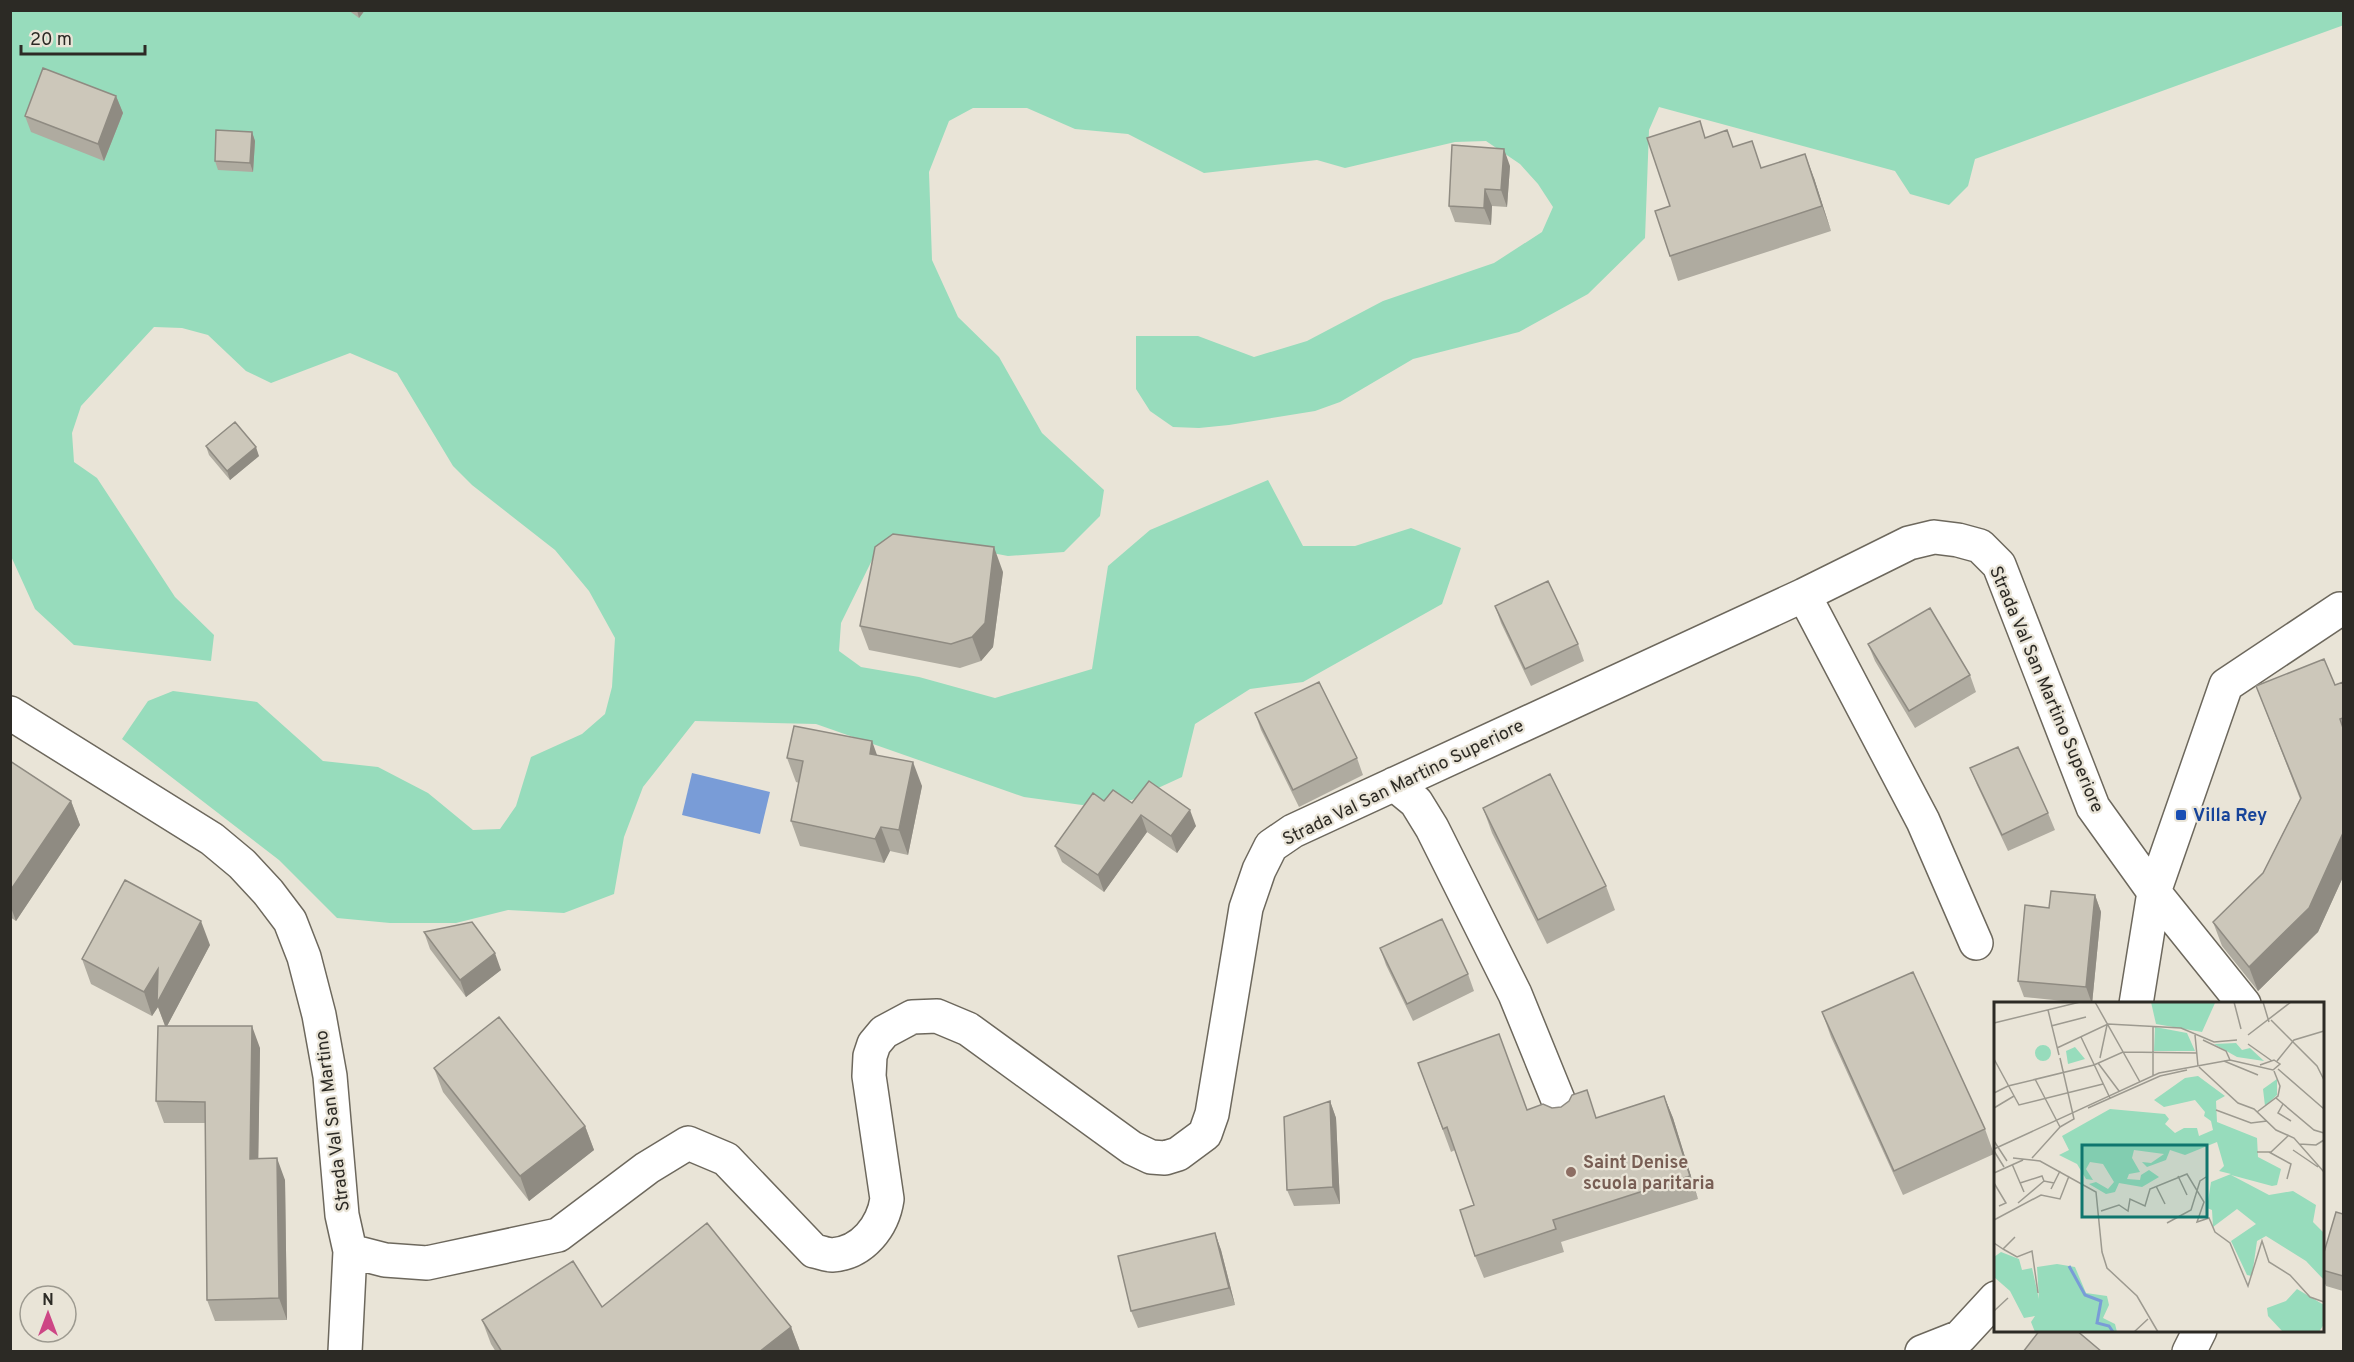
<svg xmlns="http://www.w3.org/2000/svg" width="2354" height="1362" font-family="Overpass,sans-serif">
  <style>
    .green { fill: #97dcbc }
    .water { fill: #799cd7 }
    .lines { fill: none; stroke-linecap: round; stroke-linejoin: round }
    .minor-casing { stroke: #6d685d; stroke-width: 36 }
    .minor { stroke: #fff; stroke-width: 33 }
    .wall { fill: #afaba0 }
    .shaded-wall { fill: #8f8b82 }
    .building { fill: #ccc7ba; stroke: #8f8b82; stroke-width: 1.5 }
    .transit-dot { fill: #1a4fb4; stroke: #e9e4d7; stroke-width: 2 }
    .education-dot { fill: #8d6e63; stroke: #e9e4d7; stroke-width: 2 }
    .labels { text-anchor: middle; stroke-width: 4.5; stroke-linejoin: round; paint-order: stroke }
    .street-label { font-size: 18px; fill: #2c2a25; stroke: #e9e4d7 }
    .transit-label { font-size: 18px; font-weight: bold; fill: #164399; stroke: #e9e4d7; text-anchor: start }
    .education-label { font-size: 18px; font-weight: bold; fill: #785e54; stroke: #e9e4d7; text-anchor: start }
    .inset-river { fill: none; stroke: #799cd7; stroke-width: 3 }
    .inset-road { fill: none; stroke: #9d9a90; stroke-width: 1.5 }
    .view { fill: #0f766e; fill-opacity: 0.15; stroke: #0f766e; stroke-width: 3 }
    .inset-edge { fill: none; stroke: #2c2a25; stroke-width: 3 }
  </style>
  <rect width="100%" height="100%" fill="#e9e4d7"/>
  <path class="green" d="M2343,10L2344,25L1975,159L1968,186L1949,205L1910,194L1895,171L1659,107L1649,130L1645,238L1588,294L1519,332L1413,359L1340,402L1315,411L1229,425L1199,428L1173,427L1150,411L1136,389V336H1198L1254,357L1307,341L1383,301L1494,263L1542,232L1553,207L1538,184L1520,164L1486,141L1455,142L1345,168L1317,160L1204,173L1128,134L1075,129L1027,108H973L949,121L929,172L932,260L958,317L999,357L1042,433L1104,490L1100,516L1064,552L1008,556L929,541L877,550L841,623L839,651L861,667L919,677L995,698L1092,669L1108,566L1150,530L1268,480L1303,546H1355L1411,528L1461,548L1442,604L1303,682L1250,689L1195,724L1182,777L1132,800L1082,805L1024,797L816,724L695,721L643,787L624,837L614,894L564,913L508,910L456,923H390L337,918L279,860L122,739L148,701L173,691L257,702L323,761L378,767L428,793L473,830L500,829L516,806L531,757L582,734L605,714L612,687L615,638L589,591L555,550L472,485L453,466L397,373L350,353L271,383L246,371L208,335L182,328L154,327L81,406L72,433L74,462L97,478L175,597L214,635L211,661L74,645L35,609L10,554V11Z"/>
  <path class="water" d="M692,773L770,792L760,834L682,815Z"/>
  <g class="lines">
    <g class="minor-casing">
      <path id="minor" d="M1804,595L1923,821L1976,943
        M10,713L212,839L242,864L268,892L290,921L304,957L319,1015L330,1076L342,1215L350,1251L345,1352
        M1394,784L1416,802L1432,828L1515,994L1563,1112
        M2136,1004L2154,892L2226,685L2340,609
        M350,1251L385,1260L427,1263L558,1235L647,1168L688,1143L726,1159L814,1251C820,1252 827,1255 832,1255C863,1253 883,1226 887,1199L869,1076L870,1056L874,1044L884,1032L912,1017L937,1016L968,1029L1132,1148L1151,1157L1165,1158L1178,1154L1205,1134L1212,1114L1246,908L1259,870L1271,846L1293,831L1804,595L1909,543L1934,537L1958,540L1980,546L1999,565L2093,807L2154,892L2244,1004
        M1922,1352L1960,1337L1996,1298
        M2189,1352L2200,1330"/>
    </g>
    <use href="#minor" class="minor"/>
  </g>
  <path class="wall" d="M348,10H365L359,18Z
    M116,96L123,113L104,161L31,132L25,116Z
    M252,132L255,141L253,172L218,170L215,161Z
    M1706,138L1734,147L1762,168L1814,178L1831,231L1678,281L1670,256Z
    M1510,166L1507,207L1492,206L1491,225L1455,222L1449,206Z
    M206,446L259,456L230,480L209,455Z
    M1003,572L993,647L981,661L960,668L869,650L860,626Z
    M1495,606L1578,644L1584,661L1531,686L1501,623Z
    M1868,644L1970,675L1976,692L1915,728L1875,661Z
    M2343,682V877L2318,932L2258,991L2222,946L2213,922L2263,873L2300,799L2256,686L2335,685Z
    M1255,713L1357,758L1363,775L1299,807L1261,730Z
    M877,755L922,786L908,855L890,851L884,863L800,846L791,821L799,783L796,782L787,758Z
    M10,761L71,801L80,825L16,921L10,917Z
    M1970,768L2048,813L2055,830L2008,851L1977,785Z
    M1104,801L1132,803L1196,826L1177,853L1147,832L1104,892L1062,862L1055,846Z
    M1483,808L1606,886L1615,910L1547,944L1492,833Z
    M2095,895L2101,912L2092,1004L2024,997L2018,981L2049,908Z
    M424,932L501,970L466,997L430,949Z
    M210,945L167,1026L260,1048L258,1159L285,1180L287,1320L215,1321L207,1300L205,1123H164L156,1101L165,1026L158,1007L152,1016L91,984L82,959Z
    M1380,948L1468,974L1474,991L1413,1021L1386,965Z
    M1822,1012L1985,1129L1994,1154L1903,1195L1831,1037Z
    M1418,1063L1527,1110L1552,1108L1597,1118L1664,1096L1673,1118L1698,1199L1561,1242L1564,1252L1484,1278L1475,1256L1474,1205L1455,1150L1451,1152Z
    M434,1068L585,1126L594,1150L529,1201L443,1092Z
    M1330,1101L1336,1118L1340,1204L1294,1206L1287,1190Z
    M2343,1214V1291L2326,1286L2322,1277V1259Z
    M1215,1233L1221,1250L1235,1305L1138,1328L1131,1311Z
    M482,1320L791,1327L800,1351L496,1352L491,1344Z"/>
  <path class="shaded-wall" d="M357,10H365L359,18Z
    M116,96L123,113L104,161L98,144Z
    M252,132L255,141L253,172L250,163Z
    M1504,149L1510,166L1507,207L1501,190Z
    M1805,154L1814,178L1831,231L1822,206Z
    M1485,189L1492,206L1491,225L1484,208Z
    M256,447L259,456L230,480L227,471Z
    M994,547L1003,572L993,647L981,661L972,637Z
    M872,741L881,766L870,754Z
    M913,762L922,786L908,855L899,830Z
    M71,801L80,825L16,921L10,905V891Z
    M1190,810L1196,826L1177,853L1171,836Z
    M1141,815L1147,832L1104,892L1098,875Z
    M881,827L890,851L884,863L875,839Z
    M2343,833V877L2318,932L2258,991L2249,967Z
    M2095,895L2101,912L2092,1004L2086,987Z
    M201,921L210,945L166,1028L158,1007L152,1016L144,992L158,969Z
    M495,953L501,970L466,997L460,980Z
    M252,1026L260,1048L258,1180L250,1159Z
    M1664,1096L1673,1118L1698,1199L1690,1176Z
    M1330,1101L1336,1118L1340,1204L1333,1187Z
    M585,1126L594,1150L529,1201L520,1176Z
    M277,1158L285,1180L287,1320L279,1298Z
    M1215,1233L1221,1250L1235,1305L1229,1288Z
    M791,1327L800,1351L759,1352Z"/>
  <path class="building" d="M43,68L116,96L98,144L25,116Z
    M1700,121L1705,138L1727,130L1733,147L1752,141L1761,168L1805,154L1822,206L1670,256L1655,211L1670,206L1647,138Z
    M216,130L252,132L250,163L215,161Z
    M1452,145L1504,149L1501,190L1485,189L1484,208L1449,206Z
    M235,422L256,447L227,471L206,446Z
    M893,534L994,547L985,623L972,637L951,644L860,626L875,547Z
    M1548,581L1578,644L1525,669L1495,606Z
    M1930,608L1970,675L1909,711L1868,644Z
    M2324,659L2335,685L2343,682V718L2340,719L2343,728V833L2309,908L2249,967L2213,922L2263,873L2301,798L2256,686Z
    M1319,682L1357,758L1293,790L1255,713Z
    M794,726L872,741L870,754L913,762L899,830L881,827L875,839L791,821L803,761L787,758Z
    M2018,747L2048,813L2002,835L1970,768Z
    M10,761L71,801L10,891Z
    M1550,774L1606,886L1538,920L1483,808Z
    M1149,781L1190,810L1171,836L1141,815L1098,875L1055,846L1093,793L1104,801L1113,790L1132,803Z
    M125,880L201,921L157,1003L158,969L144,992L82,959Z
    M2051,891L2095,895L2086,987L2018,981L2025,905L2049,908Z
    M1442,919L1468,974L1407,1004L1380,948Z
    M472,922L495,953L460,980L424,932Z
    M1913,972L1985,1129L1894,1171L1822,1012Z
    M499,1017L585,1126L520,1176L434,1068Z
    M158,1026H252L250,1159L277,1158L279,1298L207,1300L205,1102L156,1101Z
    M1499,1034L1527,1110L1543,1104L1552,1108L1561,1107L1569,1101L1572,1095L1587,1090L1596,1118L1664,1096L1690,1176L1553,1220L1556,1229L1475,1256L1460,1210L1474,1205L1447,1127L1443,1129L1418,1063Z
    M1330,1101L1333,1187L1287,1190L1284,1117Z
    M2336,1212L2343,1214V1276L2322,1270V1259Z
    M707,1223L791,1327L759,1352H502L482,1320L573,1261L602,1307Z
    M1215,1233L1229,1288L1131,1311L1118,1256Z
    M2040,1330H2076L2102,1352H2023Z"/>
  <rect class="transit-dot" x="2175" y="809" width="12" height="12" rx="3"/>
  <circle class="education-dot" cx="1571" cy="1172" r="6"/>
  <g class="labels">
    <g class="street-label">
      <text transform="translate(2047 689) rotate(67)" y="6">Strada Val San Martino Superiore</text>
      <text transform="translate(1403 782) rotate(-26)" y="6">Strada Val San Martino Superiore</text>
      <text transform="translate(332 1121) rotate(-97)" y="6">Strada Val San Martino</text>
    </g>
    <g class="transit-label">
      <text x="2193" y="821">Villa Rey</text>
    </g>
    <g class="education-label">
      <text x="1583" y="1168">Saint Denise<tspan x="1583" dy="21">scuola paritaria</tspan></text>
    </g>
  </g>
  <g transform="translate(1994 1002)">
    <rect width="330" height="330" fill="#e9e4d7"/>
    <path d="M157,0L221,1L208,30L162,22ZM161,25L193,31L201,49H160ZM242,41L248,48L256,46L270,59L243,55L220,42ZM41 51a8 8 0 1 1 16 0a8 8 0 1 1-16 0ZM81,45L91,57L74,62L72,49ZM204,74L231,94L222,99L223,120L263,136L264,155L287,167L283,183L278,184L237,173L275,193L299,189L322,203L319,220L330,231V278L312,259L272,234L263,239L258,274L253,273L237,239L262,222L243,207L219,225L218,208L213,206L217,180L237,172L225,169L230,164L223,140L191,153L176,148L172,158L153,165L148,160L157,161L170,152L140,148L138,156L146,170L135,172L133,177L146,178L147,173L155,168L165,175L148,185L125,181L121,190L112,192L95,182L102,180L114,187L120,180L109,162L96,160L92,167L99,178L92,177L83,162L65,153L75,148L68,134L116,107L171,112L175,117L171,122L181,131L190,126H203L205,134L219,128L217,119L210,114L211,110L201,98L170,105L160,98L191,76ZM283,77V93L271,104L269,87ZM7,250L25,257L28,268L38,266L45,297L43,265L63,262L81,265L92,291L113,294L115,303L109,316L121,322L123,330H41L37,320L41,314L30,316L16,289L0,275V255ZM303,287L330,303V322L325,330H289L274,314L273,306L292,299Z" fill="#97dcbc"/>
    <path class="inset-river" d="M75,264L91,293L107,299L103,321L115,324L119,330"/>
    <path class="inset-road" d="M101,0L146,80M240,0L247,27M269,0L275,20M54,8L65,53M277,18L323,64L330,78M0,21L86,0M57,24L92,15M201,33L204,64M254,33L297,0M87,35L116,96M209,38L232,49L236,58M254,42L278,59M63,46L114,22L187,26L220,40L243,38M66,56L80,117L66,125M106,56L113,23M0,57L25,103L109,82M230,59L264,73M283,59L300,38L330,29M104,61L125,89M205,65L244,101L260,107L282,128L300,136L330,170M284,67L330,107M159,74V24M41,77L66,125M0,91L14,84L100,63L129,50L203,51M282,96L320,128L330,131M289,102L284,111L297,119M0,106L20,94M94,106L166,74L193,68M222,108L257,121L273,119M263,110L284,94L286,84L280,69M0,139L13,159M305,142L322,143L330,138M0,147L165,71L236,58L279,68L286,62L280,58L266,63M299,148L324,165M0,149L10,165M263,150H277L295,133M275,150L297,162L293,177M19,156L46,159L102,190L108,250L113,266L143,294L164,330M38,156L66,125M18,162L30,190M0,171L29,158M184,174L193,193M0,181L12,201L5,204M26,181L48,174L50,179M162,184L171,202M57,187L66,169M24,201L50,179L60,181M107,209L125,203L134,209L136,197L151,204L156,187L193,172L210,200L203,220L215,216L221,230L236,241L254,284L268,239L275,260L296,273L316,295L330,300M0,218L47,193L66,197L75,174M173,221L197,208L206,179L212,175M0,241L9,247L21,235M9,247L23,255L38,249L44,291M0,309L14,296M140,330L154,317"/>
    <path class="view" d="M88,143H213V215H88Z"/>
    <rect width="330" height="330" class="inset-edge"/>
  </g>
  <rect width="2354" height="1362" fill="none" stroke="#2c2a25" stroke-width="24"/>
  <g transform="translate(48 1314)"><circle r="28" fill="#e9e4d7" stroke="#9d9a90" stroke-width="1.5"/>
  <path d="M0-4.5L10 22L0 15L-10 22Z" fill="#cd4685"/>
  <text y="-9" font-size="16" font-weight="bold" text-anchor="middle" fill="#2c2a25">N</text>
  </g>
  <path d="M21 45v9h124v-9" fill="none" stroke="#2c2a25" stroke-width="3"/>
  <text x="30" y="45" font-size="18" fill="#2c2a25" stroke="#e9e4d7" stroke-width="4.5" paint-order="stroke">20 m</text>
</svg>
